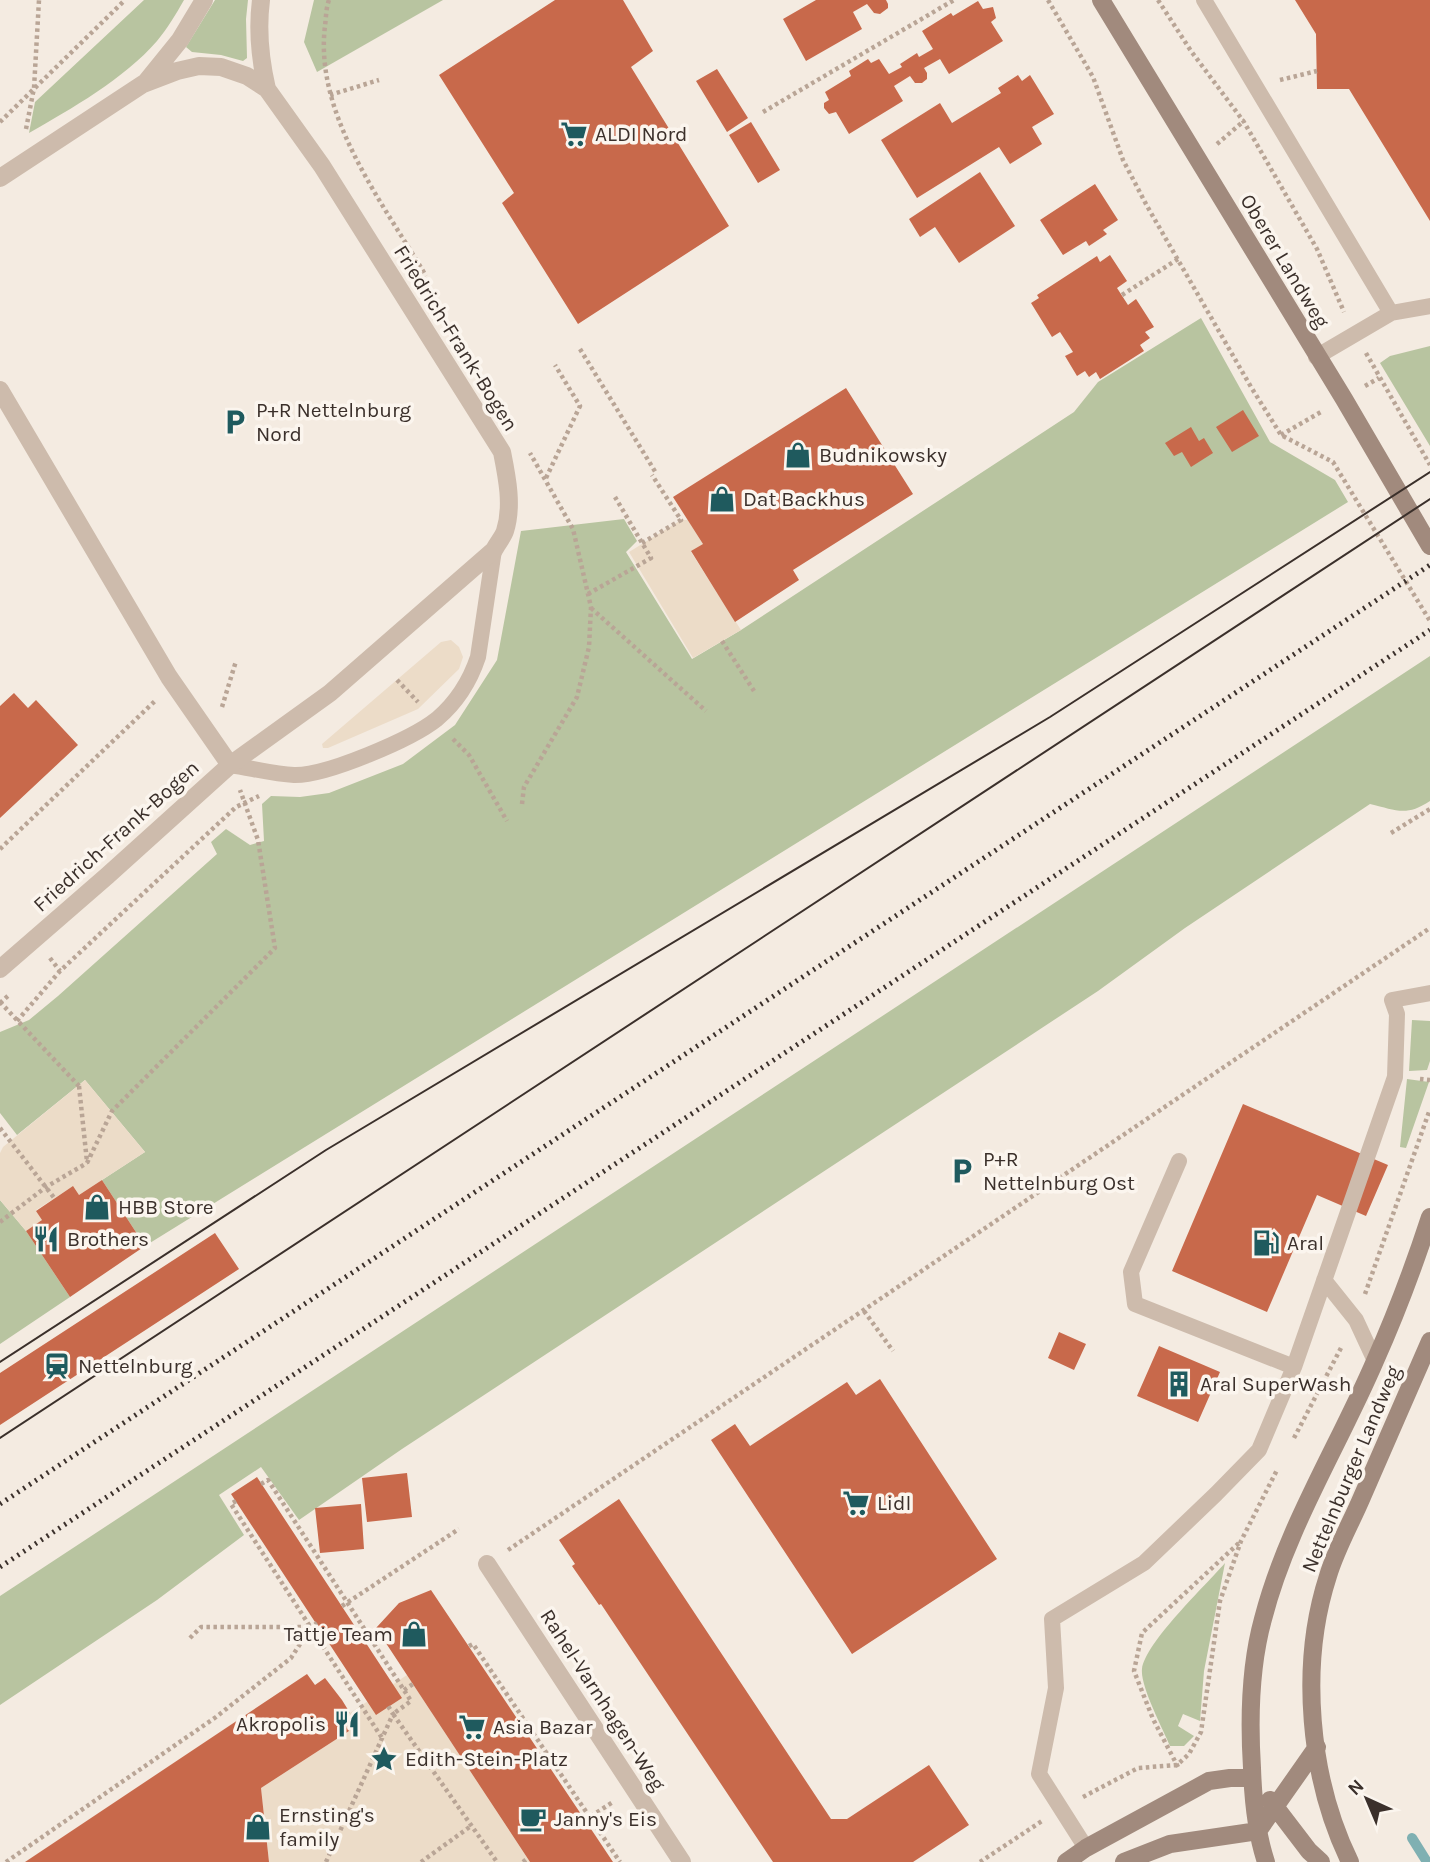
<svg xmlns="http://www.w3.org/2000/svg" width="1430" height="1862" font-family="Karla,sans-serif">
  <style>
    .green { fill: #b8c4a0 }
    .plaza { fill: #ecdcc8 }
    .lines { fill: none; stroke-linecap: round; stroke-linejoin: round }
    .stream { stroke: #7fb0b2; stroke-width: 10 }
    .building { fill: #c8694b }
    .path { stroke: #b9a596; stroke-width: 4.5; stroke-dasharray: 3.5 3.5; stroke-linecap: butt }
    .lane { stroke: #cdbbac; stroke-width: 16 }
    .street { stroke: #cdbbac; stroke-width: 18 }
    .secondary { stroke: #a18a7d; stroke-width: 18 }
    .tram { stroke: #3b302b; stroke-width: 2 }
    .rail { stroke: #3b302b; stroke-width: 5; stroke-dasharray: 2 5; stroke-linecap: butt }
    .path-bridge { stroke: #b9a596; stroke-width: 4.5; stroke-dasharray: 3.5 3.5; stroke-linecap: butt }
    .labels { text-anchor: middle; stroke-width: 7; stroke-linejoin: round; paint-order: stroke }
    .poi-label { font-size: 21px; fill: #3b302b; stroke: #fbf5ee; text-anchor: start }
    .street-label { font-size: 21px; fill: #3b302b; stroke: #fbf5ee }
  </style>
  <rect width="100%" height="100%" fill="#f4ebe1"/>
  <path class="green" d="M144,0H184C176,14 167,29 157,41C124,79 71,109 29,133L35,102Z
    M215,0H248L246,19L247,58L243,61L221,55L192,52L186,47Z
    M314,0H443L317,72L304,42Z
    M1201,318L1270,442L1335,480L1348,502L145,1246L102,1180L145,1152L85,1080L17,1135L0,1113V1032L29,1020L58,996L217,854L211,842L226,829L250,845L264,841L262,804L271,796L300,797L329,793L403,764L455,725L497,660L521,531L624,519L637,541L626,552L692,659L741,630L1074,412L1098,382Z
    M1430,346V446L1380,363L1390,356Z
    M1430,656V801C1406,817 1396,810 1370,804L1185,928L1098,991L402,1449L299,1520L261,1467L219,1495L244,1535L157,1600L0,1705V1596Z
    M1412,1020L1430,1021V1061L1427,1070L1409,1071Z
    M1407,1079L1429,1082L1406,1148L1400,1147Z
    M0,1200L26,1231L70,1297L0,1344Z
    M1225,1563L1204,1671L1200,1721L1183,1714L1178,1726L1194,1736L1184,1746H1170C1163,1729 1140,1686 1142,1669C1145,1643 1206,1585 1225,1563Z"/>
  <path class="plaza" d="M681,520H688L703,544L691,552L741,630L693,658L629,552Z
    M451,640L459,647L463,657L459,669L418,709L328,748H323L322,744L441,642Z
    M85,1080L145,1152L79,1195L72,1187L36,1210L42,1220L26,1231L0,1200V1153L3,1147Z
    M407,1675L530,1862H269L261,1788L349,1731L341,1719Z"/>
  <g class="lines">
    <path class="stream" d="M1412,1838L1427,1862"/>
  </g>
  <path class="building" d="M555,0H623L653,51L631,67L729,226L578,324L502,203L514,193L439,75Z
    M816,0H886L888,4V8L880,14L874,13L867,4L853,12L862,29L806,61L783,19Z
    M1295,0H1430V221L1349,89H1317L1316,34Z
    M978,1L983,9L993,7L996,18L991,22L1003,41L949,74L940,59L924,68L927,73V79L922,83H915L910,76L894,86L903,101L849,134L836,112L829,114L824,108V103L829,100L825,92L851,76L849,71L868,59L871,63L879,59L889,74L902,67L900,64L917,53L919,57L933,49L922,31L951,13L953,16Z
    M717,69L748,118L727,132L696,81Z
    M1018,75L1022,81L1030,75L1054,114L1032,127L1042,144L1010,164L999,147L917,198L881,140L940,103L952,123L1001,93L998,88Z
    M751,122L780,170L758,183L729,135Z
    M980,172L1015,226L959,263L935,227L920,237L909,219Z
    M1095,184L1118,220L1103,230L1107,234L1089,246L1086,241L1063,255L1040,220Z
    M1110,255L1127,281L1117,288L1128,305L1136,299L1154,327L1145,332L1150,338L1140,345L1144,351L1100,379L1096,372L1089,377L1085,371L1077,376L1065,356L1073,352L1060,332L1052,337L1031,303L1039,298L1037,295L1097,256L1100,262Z
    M846,388L913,494L793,570L799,580L735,622L691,551L703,544L673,497Z
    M1243,410L1259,436L1232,452L1216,427Z
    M1191,427L1199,441L1204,438L1213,453L1191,467L1182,452L1174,456L1165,443Z
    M14,693L28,708L36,700L78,745L0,818V706Z
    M1243,1104L1388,1165L1366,1216L1317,1195L1267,1312L1172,1271Z
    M102,1180L145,1246L70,1297L26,1231L42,1220L36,1211L73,1186L79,1195Z
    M215,1233L239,1269L0,1425V1373Z
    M1059,1332L1086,1344L1074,1370L1048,1358Z
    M1159,1346L1220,1372L1198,1422L1137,1396Z
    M880,1379L997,1559L852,1654L711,1440L735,1424L750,1446L847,1382L856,1395Z
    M407,1473L412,1517L367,1522L362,1478Z
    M257,1477L402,1698L376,1715L231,1494Z
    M619,1499L831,1819H847L929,1765L969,1825L913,1862H773L601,1604L599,1605L572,1566L575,1564L559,1540Z
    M361,1504L364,1549L320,1553L315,1508Z
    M431,1590L595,1835L613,1862H530L376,1628L399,1603Z
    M307,1674L315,1685L325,1678L342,1700L350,1713L341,1719L349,1731L261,1788L269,1862H25Z"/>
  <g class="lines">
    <path class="path" d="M329,0C326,8 326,18 325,26C314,115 383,203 426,276
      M1048,0L1093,77L1123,160L1147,206L1251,387L1281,435L1333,462L1430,621
      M1158,0L1191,51L1244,122L1317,249L1344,312
      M1280,80L1317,71
      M330,95L379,80
      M763,112L954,0
      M0,122L125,0
      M26,129L34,88L39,0
      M1217,144L1245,120
      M1122,295L1178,259
      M580,349L656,473
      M1366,353L1430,465
      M1365,386L1379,378
      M1281,435L1321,412
      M546,478L580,406L555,365
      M642,543L681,520L652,475
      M588,594L651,558L615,497
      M591,608L706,711
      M722,641L754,691
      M397,680L418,702
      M222,707L236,661
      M453,739L469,755L507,821
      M522,804L524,787L577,697L589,647L591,607L573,529L530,453
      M1391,833L1430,809
      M0,849L156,700
      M50,958L60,971
      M0,1003L10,994
      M17,1021L60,971L236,807L259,796
      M1420,1079L1430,1080
      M79,1086L87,1162
      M0,1128L55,1199
      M87,1163L112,1111L275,948L258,840L240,790
      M0,1222L46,1187L87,1163
      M1365,1294L1430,1109
      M864,1311L893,1351
      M1294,1438L1342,1346
      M261,1484L268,1480L411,1701L393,1714L497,1862
      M236,1501L231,1504L382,1738
      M508,1550L1430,928
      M342,1606L459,1529
      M190,1638L201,1627H310
      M469,1646L473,1644L620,1862
      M404,1690L413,1684
      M1178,1767L1153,1719L1134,1671L1142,1633L1240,1542
      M1083,1797L1138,1768L1177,1765L1189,1754L1201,1732L1220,1601L1241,1541L1277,1470
      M585,1820L613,1802
      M6,1862L216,1717L291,1658L311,1627L317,1623
      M326,1862L393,1714L388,1706
      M421,1862L471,1826
      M523,1862L528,1858
      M980,1862L1042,1821"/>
    <path class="lane" d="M1204,0L1391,313
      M1316,357L1391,313L1430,306
      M230,765C251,768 273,774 294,775C326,776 412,739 437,719C457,702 470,681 478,657L494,550
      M1179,1161L1131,1272L1135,1304L1294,1367L1395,1077L1397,1014L1392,1000L1430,993
      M1324,1280L1356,1320L1375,1361
      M1086,1848L1039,1774L1056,1688L1052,1619L1144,1563L1216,1494L1259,1450L1294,1367"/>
    <path class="street" d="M261,0C257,31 260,59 267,89
      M146,82L180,40L204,0
      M0,178L143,84L177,71L199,66L221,67L247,76L267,89L322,166L502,452C507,477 513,506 505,531C503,537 497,544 494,550L330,693L230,765L107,876L0,969
      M0,390L169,677L230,765
      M487,1564L682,1862"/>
    <path class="secondary" d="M1101,0L1344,399L1430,546
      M1270,1800L1309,1851L1321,1862
      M1066,1862L1086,1848L1209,1781L1230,1778H1252
      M1124,1862L1170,1844L1258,1831L1317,1747
      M1266,1862C1256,1832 1253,1799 1252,1768C1249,1720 1250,1666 1263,1619C1286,1529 1338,1447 1375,1361C1396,1314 1414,1266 1430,1217
      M1350,1862C1309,1778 1299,1665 1328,1576C1336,1549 1351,1523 1362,1497C1385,1445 1407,1393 1430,1341"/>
    <path class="tram" d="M0,1362L326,1150L1050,717L1430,472
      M0,1438L1430,499"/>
    <path class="rail" d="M0,1504L1430,565
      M0,1567L1430,630"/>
    <path class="path-bridge" d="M0,1002L79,1086"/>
  </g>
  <defs>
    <g id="supermarket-bare" transform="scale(2.1)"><path d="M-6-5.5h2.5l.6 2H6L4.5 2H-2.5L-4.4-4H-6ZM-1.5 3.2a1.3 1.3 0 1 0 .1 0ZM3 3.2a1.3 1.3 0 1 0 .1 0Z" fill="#1f5a5e" stroke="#fbf5ee" stroke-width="2.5" paint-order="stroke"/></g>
    <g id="parking-bare" transform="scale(2.1)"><path d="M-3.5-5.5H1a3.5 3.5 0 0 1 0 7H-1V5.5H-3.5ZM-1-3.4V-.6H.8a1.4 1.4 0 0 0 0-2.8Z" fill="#1f5a5e" stroke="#fbf5ee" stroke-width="2.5" paint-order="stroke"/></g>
    <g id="shop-bare" transform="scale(2.1)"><path d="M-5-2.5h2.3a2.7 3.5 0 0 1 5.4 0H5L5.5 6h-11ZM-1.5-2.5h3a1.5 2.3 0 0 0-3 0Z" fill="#1f5a5e" stroke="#fbf5ee" stroke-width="2.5" paint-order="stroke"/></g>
    <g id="restaurant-bare" transform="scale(2.1)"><path d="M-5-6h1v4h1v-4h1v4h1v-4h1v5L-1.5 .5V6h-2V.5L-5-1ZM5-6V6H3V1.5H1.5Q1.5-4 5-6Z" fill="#1f5a5e" stroke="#fbf5ee" stroke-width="2.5" paint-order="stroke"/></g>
    <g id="fuel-bare" transform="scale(2.1)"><path d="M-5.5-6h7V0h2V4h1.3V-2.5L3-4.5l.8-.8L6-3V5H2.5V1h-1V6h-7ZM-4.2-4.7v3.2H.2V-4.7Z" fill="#1f5a5e" stroke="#fbf5ee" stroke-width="2.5" paint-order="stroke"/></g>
    <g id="station-bare" transform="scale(2.1)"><path d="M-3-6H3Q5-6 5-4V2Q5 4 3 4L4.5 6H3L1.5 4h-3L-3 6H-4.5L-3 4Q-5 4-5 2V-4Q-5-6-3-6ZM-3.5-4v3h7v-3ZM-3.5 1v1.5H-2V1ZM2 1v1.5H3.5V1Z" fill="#1f5a5e" stroke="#fbf5ee" stroke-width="2.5" paint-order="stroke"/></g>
    <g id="building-bare" transform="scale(2.1)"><path d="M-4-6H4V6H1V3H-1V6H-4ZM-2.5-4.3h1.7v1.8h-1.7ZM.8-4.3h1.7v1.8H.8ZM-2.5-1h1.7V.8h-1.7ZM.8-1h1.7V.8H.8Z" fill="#1f5a5e" stroke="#fbf5ee" stroke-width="2.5" paint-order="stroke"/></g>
    <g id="sight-bare" transform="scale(2.1)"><path d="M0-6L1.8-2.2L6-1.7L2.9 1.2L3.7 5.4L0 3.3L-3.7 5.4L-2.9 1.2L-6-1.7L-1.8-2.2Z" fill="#1f5a5e" stroke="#fbf5ee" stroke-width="2.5" paint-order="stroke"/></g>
    <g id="cafe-bare" transform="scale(2.1)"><path d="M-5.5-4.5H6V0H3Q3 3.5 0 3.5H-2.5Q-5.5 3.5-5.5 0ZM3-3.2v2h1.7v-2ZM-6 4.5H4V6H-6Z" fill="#1f5a5e" stroke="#fbf5ee" stroke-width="2.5" paint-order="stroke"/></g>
  </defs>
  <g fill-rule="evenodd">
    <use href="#supermarket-bare" x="574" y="134"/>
    <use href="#parking-bare" x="235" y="422"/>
    <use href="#shop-bare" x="798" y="455"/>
    <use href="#shop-bare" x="722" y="499"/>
    <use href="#parking-bare" x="962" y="1171"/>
    <use href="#shop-bare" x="97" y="1207"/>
    <use href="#restaurant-bare" x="46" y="1239"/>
    <use href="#fuel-bare" x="1266" y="1243"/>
    <use href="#station-bare" x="57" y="1366"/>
    <use href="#building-bare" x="1179" y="1384"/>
    <use href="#supermarket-bare" x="856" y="1503"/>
    <use href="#shop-bare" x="414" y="1634"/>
    <use href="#restaurant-bare" x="347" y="1724"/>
    <use href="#supermarket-bare" x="472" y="1727"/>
    <use href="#sight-bare" x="384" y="1759"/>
    <use href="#cafe-bare" x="533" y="1819"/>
    <use href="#shop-bare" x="258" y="1827"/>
  </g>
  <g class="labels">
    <g class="poi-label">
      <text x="595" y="141">ALDI Nord</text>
      <text x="256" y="417">P+R Nettelnburg<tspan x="256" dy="24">Nord</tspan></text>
      <text x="819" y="462">Budnikowsky</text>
      <text x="743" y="506">Dat Backhus</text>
      <text x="983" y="1166">P+R<tspan x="983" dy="24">Nettelnburg Ost</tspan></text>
      <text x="118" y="1214">HBB Store</text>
      <text x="67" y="1246">Brothers</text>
      <text x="1287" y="1250">Aral</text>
      <text x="78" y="1373">Nettelnburg</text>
      <text x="1200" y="1391">Aral SuperWash</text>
      <text x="877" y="1510">Lidl</text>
      <text x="393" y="1641" text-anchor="end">Tattje Team</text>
      <text x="326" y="1731" text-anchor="end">Akropolis</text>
      <text x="493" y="1734">Asia Bazar</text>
      <text x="405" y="1766">Edith-Stein-Platz</text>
      <text x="279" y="1822">Ernsting's<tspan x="279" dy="24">family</tspan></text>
      <text x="554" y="1826">Janny's Eis</text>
    </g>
    <g class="street-label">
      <text transform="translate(1285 261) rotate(59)" y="7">Oberer Landweg</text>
      <text transform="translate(456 338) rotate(58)" y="7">Friedrich-Frank-Bogen</text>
      <text transform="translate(116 836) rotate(-42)" y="7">Friedrich-Frank-Bogen</text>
      <text transform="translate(1351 1469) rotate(-67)" y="7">Nettelnburger Landweg</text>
      <text transform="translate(603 1700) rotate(57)" y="7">Rahel-Varnhagen-Weg</text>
    </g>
  </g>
  <g transform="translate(1367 1799) rotate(316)" stroke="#fbf5ee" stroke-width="5" paint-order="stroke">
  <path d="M0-5L12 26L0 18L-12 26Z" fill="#3b302b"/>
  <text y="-10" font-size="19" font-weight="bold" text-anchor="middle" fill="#3b302b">N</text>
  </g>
</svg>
